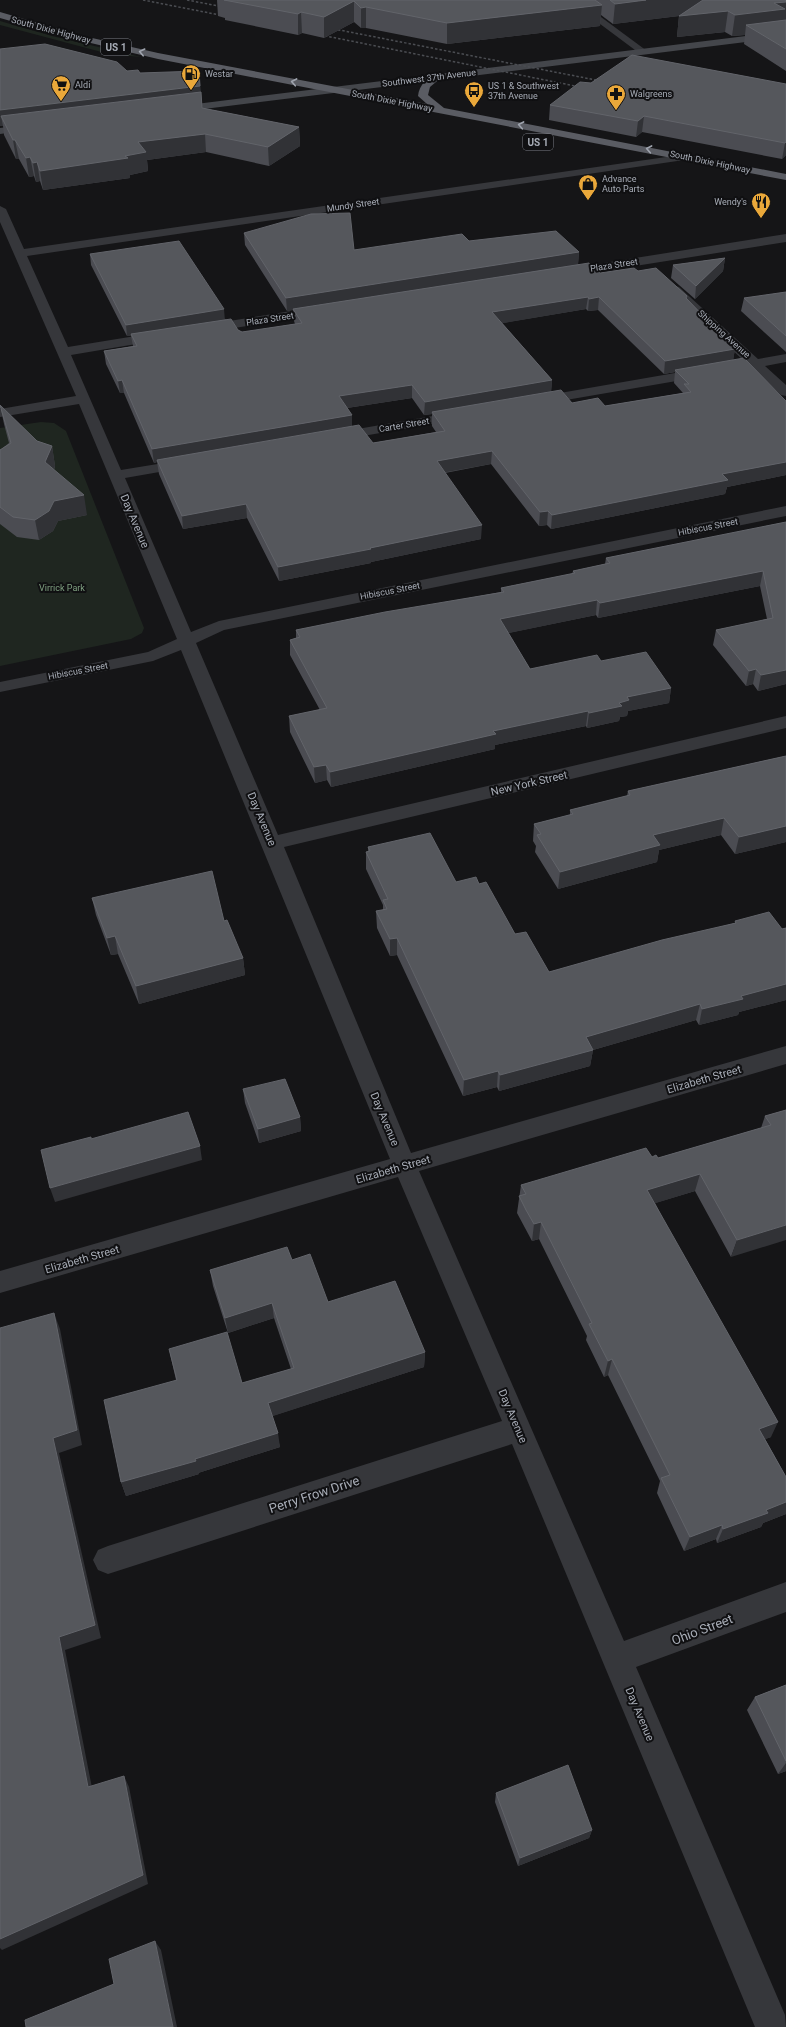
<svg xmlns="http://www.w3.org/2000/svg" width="786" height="2027" font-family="Roboto,sans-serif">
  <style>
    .green { fill: #1f2620 }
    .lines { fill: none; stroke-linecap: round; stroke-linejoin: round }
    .minor { fill: #36373b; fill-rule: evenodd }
    .secondary { fill: #44464b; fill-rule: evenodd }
    .trunk { fill: #5a5c63; fill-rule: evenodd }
    .rail { stroke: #4b4d52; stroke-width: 1.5; stroke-dasharray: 2.5 2; stroke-linecap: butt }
    .wall { fill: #4b4c52; fill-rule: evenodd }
    .shaded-wall { fill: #313236 }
    .building { fill: #55575c; stroke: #62646a }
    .oneway { stroke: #9fa4ae }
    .labels { text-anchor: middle; stroke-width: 4; stroke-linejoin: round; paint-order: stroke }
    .far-street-label { font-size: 9px; fill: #a7acb6; stroke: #101012 }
    .far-poi-label { font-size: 9px; fill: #a7acb6; stroke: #101012; text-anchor: start }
    .far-park-label { font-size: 9px; fill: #7fa080; stroke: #101012 }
    .shield { fill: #101012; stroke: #7a7d85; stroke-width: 1 }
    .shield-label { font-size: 10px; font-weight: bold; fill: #a7acb6 }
    .street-label { font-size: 11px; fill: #a7acb6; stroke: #101012 }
    .near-street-label { font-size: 13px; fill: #a7acb6; stroke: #101012 }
  </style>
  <rect width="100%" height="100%" fill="#151517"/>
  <path class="green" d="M0,21L52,36L141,57L109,54L0,25Z
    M41,422L54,423L66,431L144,628L142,633L131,639L0,666V428Z"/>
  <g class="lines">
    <path class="minor" d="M568,0H578L647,51L645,53H639Z
      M687,154L692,157L691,159L27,256L68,347L160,332L167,336L160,340L71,355L121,470L188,459L193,460L195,463L193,466L188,467L125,478L191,632L219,621L786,506V516L224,630L196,643L278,835L786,716V728L284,847L411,1153L786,1046V1064L419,1171L624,1641L786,1582V1612L636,1667L785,2015L786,2027H755L512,1444L108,1574L98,1570L93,1560L98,1550L108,1546L502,1421L398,1177L0,1293V1271L390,1159L181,650L153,661L0,692V682L148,652L177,639L79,404L0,417V409L76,396L0,222V206L6,209L24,249Z
      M786,234V242L566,277L560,273L566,269Z
      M675,286L679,287L758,359L786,354V362L765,366L786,385V396L781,395L752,368L537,405L532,404L530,401L532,398L537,397L744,361L671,293L669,290L671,287Z
      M322,306L328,310L327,313L204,333L197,329L204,325Z
      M462,411L467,412L469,415L467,418L334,441L329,440L327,437L329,434L334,433Z"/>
    <path class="secondary" d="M786,31V37L172,113L167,110L172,107Z
      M33,124L37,125L38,127L37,129L0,134V128Z"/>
    <path class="trunk" d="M0,12L79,35L158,53L427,104L418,96C419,85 428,76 438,73L443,76L430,87L428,95L444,108L786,174V180L158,59L74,39L0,18Z"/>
    <path class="rail" d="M143,0L230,17
      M187,0L229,8
      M329,28L606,82
      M316,34L585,88"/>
  </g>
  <path class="wall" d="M217,0H786V71L744,44L745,35L732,36L725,32L677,37L679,16L613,24L601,15L600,26L447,44L366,28H361L354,22L324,38L302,33L298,35L225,20V18L218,16Z
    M0,49L140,73L202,108L299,127L300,146L269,166L206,152L147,160L148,171L130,175V178L43,190L40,181L36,182L34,176L29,177L19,159H16L4,135L3,126H0Z
    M591,83L786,84V155L782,159L642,132L636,137L549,120L550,105Z
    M244,233L354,250L469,241L579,252L578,264L600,273L687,299L735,349L733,360L786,401V475L727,487L725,494L551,529L547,525L539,526L491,464L445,473L481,539L371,562V563L279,581L247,518L183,529L159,474L157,462L154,463L124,393H120L106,364L104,351L133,346L131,336H127L91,265L90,254L225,319L238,330L242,332L295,324L294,321L293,310L287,311L245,245ZM586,309L588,311L598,310L664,374L675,372L674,383L683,393L605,406L572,403L551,392L552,380L502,323ZM412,398L424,415L432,414V426L436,432L373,443L352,426L347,408Z
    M725,258L723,271L695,299L671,278L673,265Z
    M786,292V352L741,311L744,298Z
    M0,405L37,441L52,446L55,466L54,470L87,515L58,521L53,531L39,540L17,537L0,524V450L9,443L4,424Z
    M786,522V684L758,691L753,684L746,686L713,645L716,630L767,619L760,586L598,618L596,615L508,633L530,669L601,661L671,688L669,703L628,711L627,716L620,717L619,721L587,728L586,726L495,745V749L331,787L327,780L315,783L290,732L289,716L320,710L290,655V640L296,638V630L501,592V588L572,574L573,571L605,564L606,558Z
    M786,756V842L735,854L721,835L659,850L657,862L558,889L535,852L536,846L533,841L534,824L570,815V810L627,796L628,791Z
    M368,847L456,882L479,884L515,934L549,972L735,923V921L782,929L786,928V1000L739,1012L738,1015L699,1025L696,1020L593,1050L590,1066L499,1091L497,1087L463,1096L397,955L390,956L377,928L376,911L383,910V905L366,869V852L368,851Z
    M92,898L224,921L243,958L245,975L139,1004L118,954L111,955L96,915Z
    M243,1089L300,1117L301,1131L259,1143L245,1103Z
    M786,1110L731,1257L695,1191L655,1203L771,1437L765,1439L786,1477V1514L763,1523L761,1527L717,1543L716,1539L684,1551L657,1493L660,1481L608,1375L604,1377L586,1340L587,1336L539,1239L532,1241L517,1213L521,1185L652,1157L658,1158L761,1128L765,1116Z
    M292,1260L328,1302L425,1352L424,1367L272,1416L280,1447L198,1473L199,1474L126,1496L121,1482L176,1380L169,1349L242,1383L291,1369L274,1318L228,1333L213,1286L210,1270Z
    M786,1685V1771L778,1774L747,1710L755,1697Z
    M496,1793L592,1830L589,1838L518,1866L495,1802Z"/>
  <path class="shaded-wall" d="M646,0H713L712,12L613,24L615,4Z
    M354,1V22L324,38V17Z
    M786,2V22L746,25L745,35L732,36L735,15L774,3Z
    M602,5L600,26L447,44V23Z
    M366,7V28H361V8Z
    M728,11L725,32L677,37L679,16Z
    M301,12L302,33L298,35V14Z
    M199,71L204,127L1,116L3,126H0V110Z
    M644,116L642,132L636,137L638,121Z
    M299,127L300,146L269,166L268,147Z
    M205,134L206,152L147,160L148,171L130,175V178L43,190L40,171L125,156L138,142Z
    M13,140H15L19,159H16Z
    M786,142V155L782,159L785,143Z
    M30,157L34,176L29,177L26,158Z
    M37,162L40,181L36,182L33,163Z
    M579,252L578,265L293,309V310L287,311L286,298Z
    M725,258L723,271L695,299L696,286Z
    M588,297L586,309L492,325V312Z
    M599,297L598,310L588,311L589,299Z
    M224,309L225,321L131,334V336H127L126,325Z
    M735,349L733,361L675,370V372L664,374L665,361Z
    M122,380L124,393H120L118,381Z
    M552,380L551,393L432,412V414L424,415L425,402Z
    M412,385V398L340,409L339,396Z
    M352,415V428L157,460V462L154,463L152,449Z
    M52,446L55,466L49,482L45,462Z
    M492,451L491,464L436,474L437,461Z
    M786,462V475L727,487L725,494L551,529L552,515L722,474Z
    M84,495L87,515L58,521L53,531L39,540L35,520L54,501Z
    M246,504L247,518L183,529L182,516Z
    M548,511L547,525L539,526L540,512Z
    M482,525L481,539L371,562V563L279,581L278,567Z
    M763,571L760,586L598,618L600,603Z
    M597,600L596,615L499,635L500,619Z
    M756,669L753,684L746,686L749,671Z
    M786,670V684L758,691L761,675Z
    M671,688L669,703L628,711L627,716L620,717L619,721L587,728L589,713L619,703L627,697Z
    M588,711L586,726L495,745V749L331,787L330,772L493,731Z
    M326,765L327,780L315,783L314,767Z
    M724,818L721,835L659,850L657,862L558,889L560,872L653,835Z
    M786,826V842L735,854L739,837Z
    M115,936L118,954L111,955L107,938Z
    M397,938V955L390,956V939Z
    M243,958L245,975L139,1004L136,986Z
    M786,984V1000L739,1012L738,1015L699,1025L702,1009L741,996Z
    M700,1004L696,1020L593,1050L590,1066L499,1091L500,1075L586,1037Z
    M498,1071L497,1087L463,1096L464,1080Z
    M300,1117L301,1131L259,1143L258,1129Z
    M200,1146L202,1160L55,1202L50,1188Z
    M700,1174L695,1191L643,1207L647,1190Z
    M541,1222L539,1239L532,1241L534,1224Z
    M786,1225V1240L731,1257L737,1240Z
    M272,1303L274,1318L228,1333L225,1318Z
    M54,1313L60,1329L82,1445L59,1453L101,1638L65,1650L94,1798L88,1787L59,1637L53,1438Z
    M425,1352L424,1367L270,1417L268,1403Z
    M612,1359L608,1375L604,1377L608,1361Z
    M778,1422L771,1437L753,1444L759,1429Z
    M278,1433L280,1447L198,1473L199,1474L126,1496L121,1482Z
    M786,1502V1514L763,1523L761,1527L717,1543L723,1529L766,1510Z
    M722,1525L716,1539L684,1551L690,1537Z
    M786,1763V1771L778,1774Z
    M124,1776L129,1787L148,1884L2,1950L0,1948V1939Z
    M592,1830L589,1838L518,1866L520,1858Z
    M155,1941L161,1950L177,2027H173Z"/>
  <path class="building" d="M224,0H595L602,5L447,23L366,7L361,8L354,1L324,17L301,12L298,14Z
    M610,0H646L615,4Z
    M703,0H786V2L774,3L785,9L735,15L728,11L679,16Z
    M786,20V49L746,25Z
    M45,44L117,62L127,71L138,70L140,73L199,71L200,86L0,110V49Z
    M632,55L786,84V142L785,143L644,116L638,121L550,105L580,82L591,83Z
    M201,92L202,108L299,127L268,147L205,134L138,142L146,152L125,156L128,158L40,171L37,162L33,163L30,157L26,158L15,140H13L1,116Z
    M350,213L354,250L462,234L469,241L556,231L579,252L286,298L244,233L311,214Z
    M179,241L224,309L126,325L90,254Z
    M725,258L696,286L673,265Z
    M589,263L600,273L634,268L638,271L656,268L687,296L686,298L735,349L665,361L599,297L589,299L588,297L492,312L552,380L425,402L412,385L339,396L352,415L152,449L122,380L118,381L104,351L137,346L131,334L231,319L238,330L242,332L302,323L293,309Z
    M786,292V336L744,298Z
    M744,358L786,401V462L722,474L728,480L552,515L548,511L540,512L492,451L437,461L482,525L370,548L371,549L278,567L246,504L182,516L157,460L359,425L373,443L445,431L432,412L561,390L572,403L598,398L605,406L691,392L684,384H689L675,370Z
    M0,405L37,441L52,446L45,462L84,495L54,501L49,511L35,520L13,517L0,507V450L11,443Z
    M786,522V670L761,675L756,669L749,671L716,630L773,618L763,571L600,603L597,600L500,619L530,669L597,655L601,661L646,652L671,688L627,697L629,700L619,703L622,706L589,713L588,711L493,731L496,734L330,772L326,765L314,767L289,716L327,708L290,640L300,637L296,630L385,612L504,592L501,588L575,573L573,571L610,563L606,558Z
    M786,756V826L739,837L724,818L653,835L660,845L560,872L537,835L541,834L534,824L573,814L570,810L630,795L628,791Z
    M430,833L456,882L476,877L479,884L486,882L515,934L526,932L549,972L662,940L736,923L735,921L769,912L782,929L786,928V984L741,996L743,999L702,1009L700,1004L586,1037L593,1050L500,1075L498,1071L464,1080L397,938L390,939L376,911L387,909L383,900L388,899L366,852L370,851L368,847Z
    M212,871L224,921L227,920L243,958L136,986L115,936L107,938L92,898Z
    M285,1079L300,1117L258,1129L243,1089Z
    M786,1110V1225L737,1240L700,1174L647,1190L778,1422L759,1429L786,1477V1502L766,1510L768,1513L723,1529L722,1525L690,1537L661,1478L670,1475L612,1359L608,1361L589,1324L592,1323L541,1222L534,1224L526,1210L519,1196L526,1194L521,1185L646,1148L652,1157L656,1155L658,1158L771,1125L765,1116Z
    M188,1112L200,1146L50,1188L41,1150L91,1137V1139Z
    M287,1247L292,1260L310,1254L328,1302L395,1281L425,1352L268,1403L278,1433L195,1459L196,1461L121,1482L104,1400L177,1380L169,1349L227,1332L242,1383L294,1368L272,1303L225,1318L210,1270Z
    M54,1313L77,1430L53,1438L95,1625L59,1637L88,1787L124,1776L143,1875L0,1939V1328Z
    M786,1685V1761L755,1697Z
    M568,1765L592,1830L520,1858L496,1793Z
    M155,1941L173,2027H26L25,2020L114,1984L109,1959Z"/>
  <defs><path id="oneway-chevron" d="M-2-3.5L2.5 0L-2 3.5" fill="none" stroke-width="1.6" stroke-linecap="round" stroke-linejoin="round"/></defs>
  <g class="oneway">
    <use href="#oneway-chevron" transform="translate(142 52) rotate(-167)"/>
    <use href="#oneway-chevron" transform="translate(294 82) rotate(-169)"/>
    <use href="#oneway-chevron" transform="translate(521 125) rotate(-169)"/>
    <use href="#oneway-chevron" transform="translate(649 149) rotate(-169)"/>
  </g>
  <defs>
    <g id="fuel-pin" transform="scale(1)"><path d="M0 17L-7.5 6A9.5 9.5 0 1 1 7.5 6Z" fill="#eaa83a" stroke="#101012"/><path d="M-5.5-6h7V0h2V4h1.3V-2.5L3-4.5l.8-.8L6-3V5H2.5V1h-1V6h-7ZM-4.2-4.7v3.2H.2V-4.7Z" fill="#111"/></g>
    <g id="supermarket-pin" transform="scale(1)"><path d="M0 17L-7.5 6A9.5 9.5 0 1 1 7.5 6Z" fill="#eaa83a" stroke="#101012"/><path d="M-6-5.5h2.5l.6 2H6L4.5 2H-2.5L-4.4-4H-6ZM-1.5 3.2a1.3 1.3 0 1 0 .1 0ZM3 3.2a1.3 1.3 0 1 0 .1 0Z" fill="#111"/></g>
    <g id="bus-pin" transform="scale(1)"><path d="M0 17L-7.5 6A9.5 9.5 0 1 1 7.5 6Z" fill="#eaa83a" stroke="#101012"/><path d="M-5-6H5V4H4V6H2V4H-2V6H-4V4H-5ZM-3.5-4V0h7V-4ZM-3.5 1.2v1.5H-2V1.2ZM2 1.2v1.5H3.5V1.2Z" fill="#111"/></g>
    <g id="pharmacy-pin" transform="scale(1)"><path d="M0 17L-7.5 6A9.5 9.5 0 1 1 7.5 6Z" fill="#eaa83a" stroke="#101012"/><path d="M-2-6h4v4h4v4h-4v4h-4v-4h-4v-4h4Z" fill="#111"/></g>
    <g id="shop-pin" transform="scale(1)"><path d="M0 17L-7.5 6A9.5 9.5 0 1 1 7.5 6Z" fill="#eaa83a" stroke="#101012"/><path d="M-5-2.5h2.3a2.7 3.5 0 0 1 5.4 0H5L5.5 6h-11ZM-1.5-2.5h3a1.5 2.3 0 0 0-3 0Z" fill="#111"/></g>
    <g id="restaurant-pin" transform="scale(1)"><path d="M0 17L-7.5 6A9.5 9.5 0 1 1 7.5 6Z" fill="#eaa83a" stroke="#101012"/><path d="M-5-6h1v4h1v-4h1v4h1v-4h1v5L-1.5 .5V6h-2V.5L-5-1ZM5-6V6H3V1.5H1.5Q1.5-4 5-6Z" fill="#111"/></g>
  </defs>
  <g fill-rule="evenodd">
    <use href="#fuel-pin" x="191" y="74"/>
    <use href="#supermarket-pin" x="61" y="85"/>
    <use href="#bus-pin" x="474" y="91"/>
    <use href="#pharmacy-pin" x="616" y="94"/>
    <use href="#shop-pin" x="588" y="184"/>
    <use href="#restaurant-pin" x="761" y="202"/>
  </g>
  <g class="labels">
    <g class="far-street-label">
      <text transform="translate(51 30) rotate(15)" y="3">South Dixie Highway</text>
      <text transform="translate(429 78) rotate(-7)" y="3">Southwest 37th Avenue</text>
      <text transform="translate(392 101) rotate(11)" y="3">South Dixie Highway</text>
      <text transform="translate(710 162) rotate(12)" y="3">South Dixie Highway</text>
      <text transform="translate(353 205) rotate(-8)" y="3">Mundy Street</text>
      <text transform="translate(614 265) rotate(-9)" y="3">Plaza Street</text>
      <text transform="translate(270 319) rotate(-9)" y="3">Plaza Street</text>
      <text transform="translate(724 334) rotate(42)" y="3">Shipping Avenue</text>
      <text transform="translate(404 425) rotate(-10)" y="3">Carter Street</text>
      <text transform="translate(708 527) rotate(-11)" y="3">Hibiscus Street</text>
      <text transform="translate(390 591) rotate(-11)" y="3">Hibiscus Street</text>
      <text transform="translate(78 671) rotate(-11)" y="3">Hibiscus Street</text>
    </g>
    <g class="far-poi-label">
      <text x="205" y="77">Westar</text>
      <text x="75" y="88">Aldi</text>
      <text x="488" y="89">US 1 &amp; Southwest<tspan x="488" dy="10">37th Avenue</tspan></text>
      <text x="630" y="97">Walgreens</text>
      <text x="602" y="182">Advance<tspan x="602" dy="10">Auto Parts</tspan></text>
      <text x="747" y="205" text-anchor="end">Wendy's</text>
    </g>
    <g class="far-park-label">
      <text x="62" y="591">Virrick Park</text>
    </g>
    <g class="shield">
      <rect x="101" y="39" width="30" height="16" rx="3"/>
      <rect x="523" y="134" width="30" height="16" rx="3"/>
    </g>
    <g class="shield-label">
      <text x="116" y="51">US 1</text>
      <text x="538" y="146">US 1</text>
    </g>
    <g class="street-label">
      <text transform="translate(135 521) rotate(67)" y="4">Day Avenue</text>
      <text transform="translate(529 783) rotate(-13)" y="4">New York Street</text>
      <text transform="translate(262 819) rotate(67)" y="4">Day Avenue</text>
      <text transform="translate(704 1079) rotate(-16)" y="4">Elizabeth Street</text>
      <text transform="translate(385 1119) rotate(67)" y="4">Day Avenue</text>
      <text transform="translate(393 1169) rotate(-16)" y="4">Elizabeth Street</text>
      <text transform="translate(82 1259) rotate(-16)" y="4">Elizabeth Street</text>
      <text transform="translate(513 1416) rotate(67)" y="4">Day Avenue</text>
      <text transform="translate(640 1714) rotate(67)" y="4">Day Avenue</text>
    </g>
    <g class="near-street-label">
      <text transform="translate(314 1494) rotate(-18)" y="5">Perry Frow Drive</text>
      <text transform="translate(702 1629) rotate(-21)" y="5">Ohio Street</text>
    </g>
  </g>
</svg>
